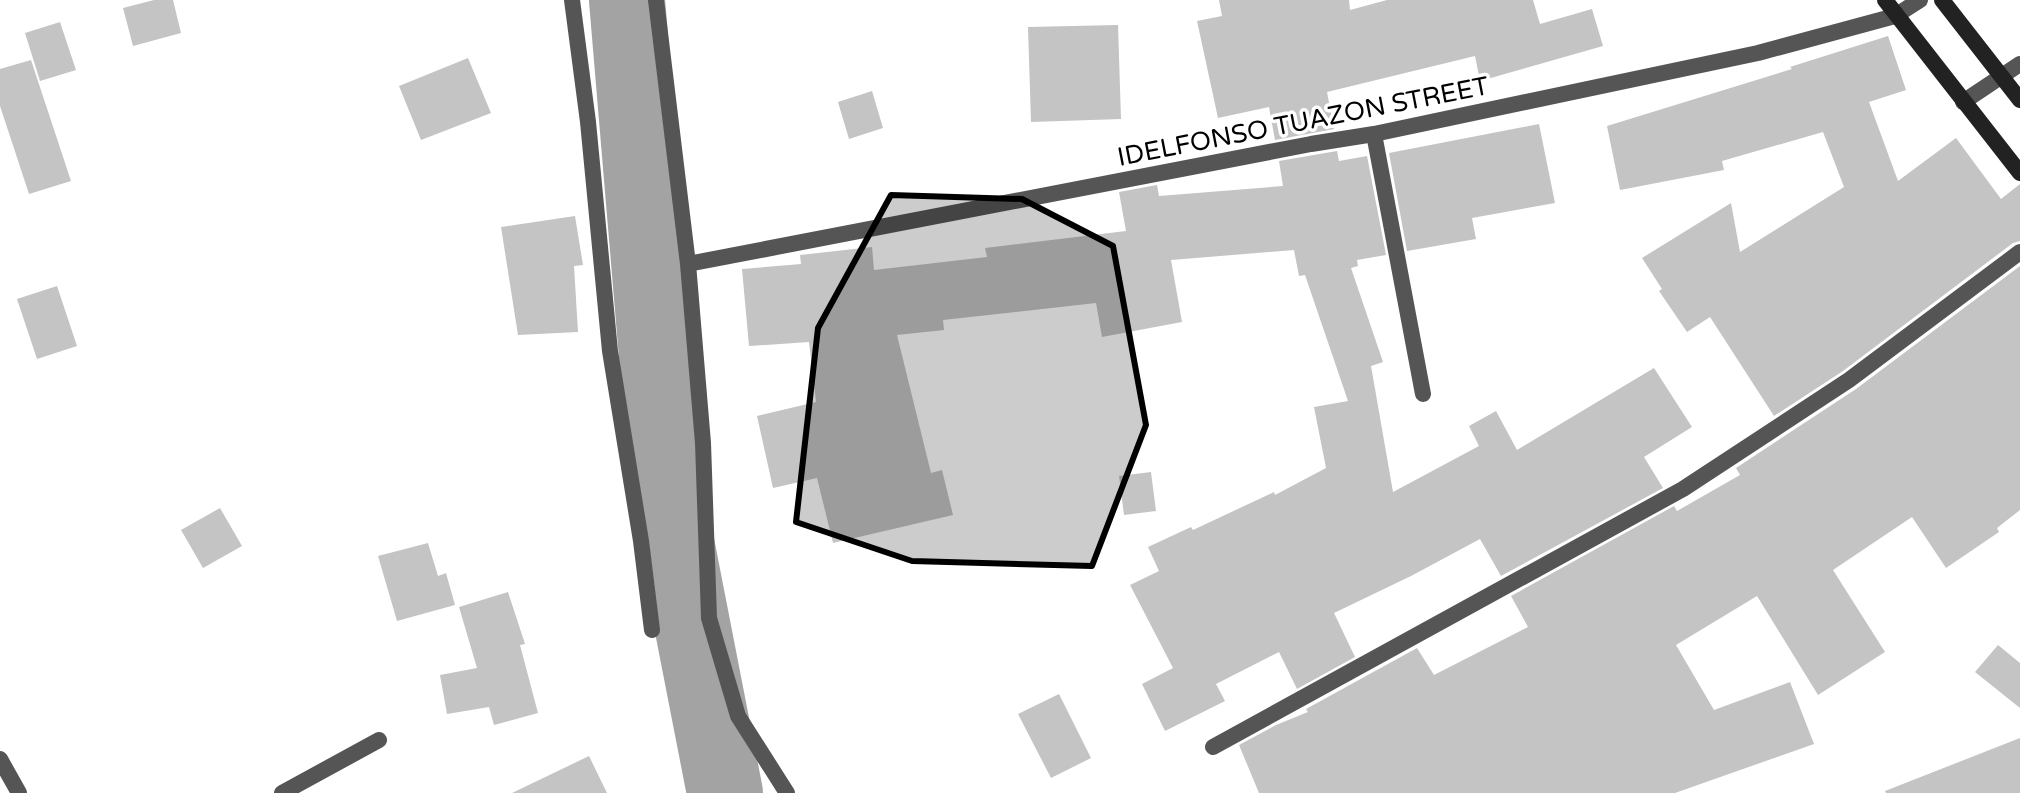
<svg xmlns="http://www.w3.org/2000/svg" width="2020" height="793" font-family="'Varela Round',sans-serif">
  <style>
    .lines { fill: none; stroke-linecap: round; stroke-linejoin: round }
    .river { stroke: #a3a3a3; stroke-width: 76 }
    .building { fill: #c4c4c4 }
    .street { stroke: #555; stroke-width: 16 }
    .secondary { stroke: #222; stroke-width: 16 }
    .marked { fill: #000; fill-opacity: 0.2; stroke: #000; stroke-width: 6; stroke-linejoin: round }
    .labels { text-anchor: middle; stroke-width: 7; stroke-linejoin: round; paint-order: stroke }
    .street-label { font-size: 26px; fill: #000; stroke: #fff }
  </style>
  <rect width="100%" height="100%" fill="#fff"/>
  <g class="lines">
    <path class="river" d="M627,0L670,511L725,793"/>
  </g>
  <path class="building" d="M154,0H173L181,33L133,46L123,8Z
    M1219,0H1349L1350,10L1387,0H1533L1540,24L1592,9L1603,46L1480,81L1475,56L1327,92L1334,129L1275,140L1269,107L1218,118L1197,21L1222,16Z
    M60,22L76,70L40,81L25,33Z
    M1118,25L1121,119L1031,122L1028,27Z
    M1888,36L1906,90L1869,102L1898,181L1956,138L2001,199L2020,184V241L2013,243L1843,371L1774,416L1710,317L1687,332L1659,291L1662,289L1642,258L1731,203L1740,252L1844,187L1823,132L1722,161L1724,170L1620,190L1607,126L1792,69L1790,67Z
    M468,58L491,113L421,140L399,86Z
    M31,60L71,181L29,194L0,106V69Z
    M872,91L883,128L849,139L838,102Z
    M1539,124L1555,203L1472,218L1476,239L1407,251L1389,153Z
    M1337,151L1339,161L1367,156L1386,255L1357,260L1358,266L1351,268L1383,362L1371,366L1393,492L1479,446L1469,426L1496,411L1517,450L1654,368L1692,427L1644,457L1663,488L1501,576L1480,539L1411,576L1334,613L1355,657L1297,689L1279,652L1216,684L1225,701L1165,731L1142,684L1173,668L1130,585L1159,571L1148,547L1191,527L1193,530L1274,492L1275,495L1326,468L1314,407L1348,401L1305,275L1299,276L1294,250L1171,260L1182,322L1102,337L1096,303L943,320L944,330L897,335L931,473L942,470L953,515L833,543L817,478L773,488L757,416L816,402L809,342L749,346L742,269L801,264L800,255L872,247L874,270L987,257L985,248L1126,231L1119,192L1157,185L1159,196L1283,186L1279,161Z
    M575,216L583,265L574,266L578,332L518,335L501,227Z
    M2020,266V510L1997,528L1999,532L1946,568L1912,517L1833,570L1885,652L1818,695L1757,596L1676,645L1714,710L1790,682L1814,744L1675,793H1259L1239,745L1276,725L1308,712L1306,709L1417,648L1434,675L1528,627L1511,596L1674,506L1677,511L1740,475L1736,468L1856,389Z
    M57,286L77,346L37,359L17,299Z
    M1151,472L1156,511L1124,515L1119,476Z
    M220,508L242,546L203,568L181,530Z
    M428,543L438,576L446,573L455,605L397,621L378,556Z
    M508,592L525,644L520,645L538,713L494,725L489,707L447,714L440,675L477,668L459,607Z
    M1998,645L2020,663V708L1975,672Z
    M1059,694L1091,758L1051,778L1018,714Z
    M2020,738V793H1886L1885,791Z
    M589,756L607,793H512Z"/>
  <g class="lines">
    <path class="street" d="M572,0L588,122L610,351L641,541L652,630
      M656,0L688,264L703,443L709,618L738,716L787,793
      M1963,102L2020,64
      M1374,134L1423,394
      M688,264L1311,144L1374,134L1758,53L1895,16L1920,0
      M1213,747L1683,489L1849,380L2020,252
      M0,759L19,793
      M282,793L379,740"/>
    <path class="secondary" d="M1885,0L2020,173
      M1942,0L2020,100"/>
  </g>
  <path class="marked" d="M891,195L1022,199L1113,246L1146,425L1092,566L912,561L796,522L818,328Z"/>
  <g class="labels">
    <g class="street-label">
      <text transform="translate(1303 121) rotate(-11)" y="9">IDELFONSO TUAZON STREET</text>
    </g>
  </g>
</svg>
